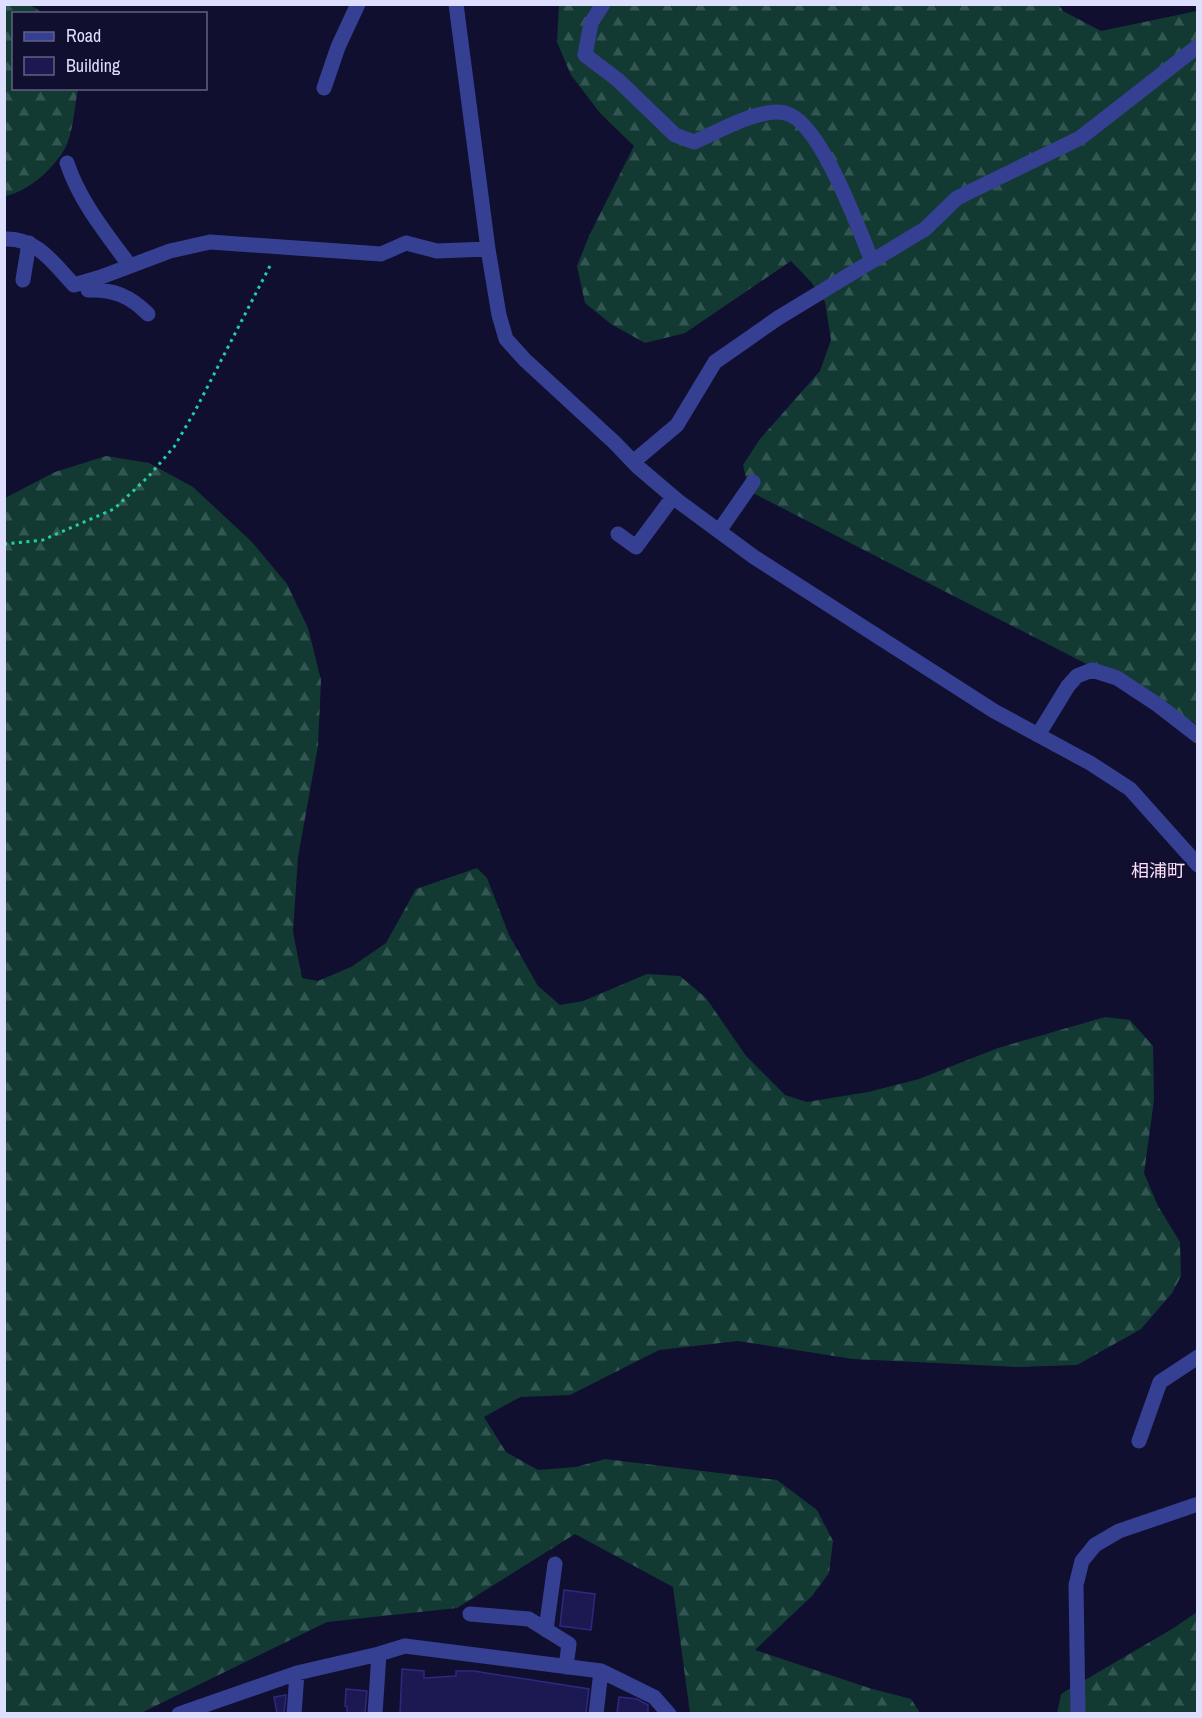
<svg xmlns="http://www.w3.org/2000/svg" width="1202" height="1718" font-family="'Archivo Narrow','Noto Sans JP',sans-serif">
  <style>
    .forest { fill: url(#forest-firs) }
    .building { fill: #1c1952; stroke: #2d2981; stroke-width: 1.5 }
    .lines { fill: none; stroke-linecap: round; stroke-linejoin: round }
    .path { stroke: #24cda9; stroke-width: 3; stroke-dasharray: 3 4.5; stroke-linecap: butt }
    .minor { stroke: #364093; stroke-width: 15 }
    .labels { text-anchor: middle; stroke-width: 4.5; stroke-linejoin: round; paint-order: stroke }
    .quarter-label { font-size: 18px; fill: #ffe0f8; stroke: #100f30 }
  </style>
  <defs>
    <pattern id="forest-firs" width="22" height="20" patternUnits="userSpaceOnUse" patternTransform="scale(1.5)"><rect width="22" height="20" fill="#123a33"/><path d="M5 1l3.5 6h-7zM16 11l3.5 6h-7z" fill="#345652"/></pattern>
  </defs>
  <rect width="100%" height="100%" fill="#100f30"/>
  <path class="forest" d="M4,5H30L43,13L14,14V88L78,89C75,104 73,131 67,144C57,166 29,192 5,196Z
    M559,5H1059L1063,11L1101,31L1197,11V724L1106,674L749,491L743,465L760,439L820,371L831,340L825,302L811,282L791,261L685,333L645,343L611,324L585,303L577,266L589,236L634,146L600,113L571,75L557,42Z
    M106,456L149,463L193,487L251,541L287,584L308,628L321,680L318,746L298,857L293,932L302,978L318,981L351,967L386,943L416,889L477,868L487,878L509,935L538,986L560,1005L583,1001L647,974L680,976L706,998L746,1056L785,1095L807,1102L868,1092L919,1079L998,1048L1105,1017L1130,1020L1153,1046L1154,1100L1144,1173L1158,1206L1180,1242L1181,1276L1172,1293L1141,1329L1077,1365L1019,1367L853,1359L738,1341L659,1350L570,1395L520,1397L484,1417L506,1452L538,1470L576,1467L605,1459L777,1480L817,1510L833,1541L829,1573L812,1596L755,1650L869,1688L911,1699L920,1713H690L673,1587L575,1534L457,1608L327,1622L141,1713H5V498L55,472Z
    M1197,1612V1713L1057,1714L1061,1694L1172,1629Z"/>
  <path class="building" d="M564,1590L595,1594L591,1630L560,1626Z
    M402,1669L424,1671V1678L456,1676V1671H474L589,1689L586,1713H400Z
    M346,1689L367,1691L365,1713H347V1707L345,1706Z
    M286,1695L284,1713H277L274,1697Z
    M619,1697L637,1699L648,1705V1713H617Z"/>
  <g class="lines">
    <path class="path" d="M4,544L43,540L114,509L148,477L174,447L195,411L272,262"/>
    <path class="minor" d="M456,4L488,249L499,315L506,339L525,360L615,443L638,467L678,501L754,557L994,711L1090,763L1130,789L1198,865
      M603,4L591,23L585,55L618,80L675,135L694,142C718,132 760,107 785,113C820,120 859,230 872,261
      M324,88L338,47L358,4
      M67,163C80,202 106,233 130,266
      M4,239C37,237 54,264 74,285L101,277L170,251L210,242L381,254L406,243L437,251L488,249
      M23,280L29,243
      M88,281V290C113,289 130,296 148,314
      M633,462L677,425L715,362L778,318L925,229L957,198L1080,138L1198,46
      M719,531L753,482
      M618,534L636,547L673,497
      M1038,735L1068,686L1077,676L1092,670L1117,678L1158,705L1198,736
      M1139,1441L1160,1382L1198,1357
      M470,1614L529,1619L569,1644L566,1667
      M546,1630L555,1564
      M179,1714L297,1673L379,1654L405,1646L601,1671L654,1697L669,1714
      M294,1714L297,1673
      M375,1714L379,1654
      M596,1714L601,1671
      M1078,1714L1076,1585L1082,1561L1095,1545L1119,1531L1198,1504"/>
  </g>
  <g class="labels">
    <g class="quarter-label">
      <text x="1158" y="877">相浦町</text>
    </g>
  </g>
  <rect width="1202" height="1718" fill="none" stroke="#dedfff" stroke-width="12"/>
  <rect x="12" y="12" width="195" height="78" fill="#100f30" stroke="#626283" stroke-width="1.5"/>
  <rect x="24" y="32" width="30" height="9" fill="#364093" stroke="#626283" stroke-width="1.5"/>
  <text x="66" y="42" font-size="18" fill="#dedfff">Road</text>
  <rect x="24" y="57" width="30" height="18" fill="#1c1952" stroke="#626283" stroke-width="1.5"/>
  <text x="66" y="72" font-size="18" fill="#dedfff">Building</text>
</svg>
